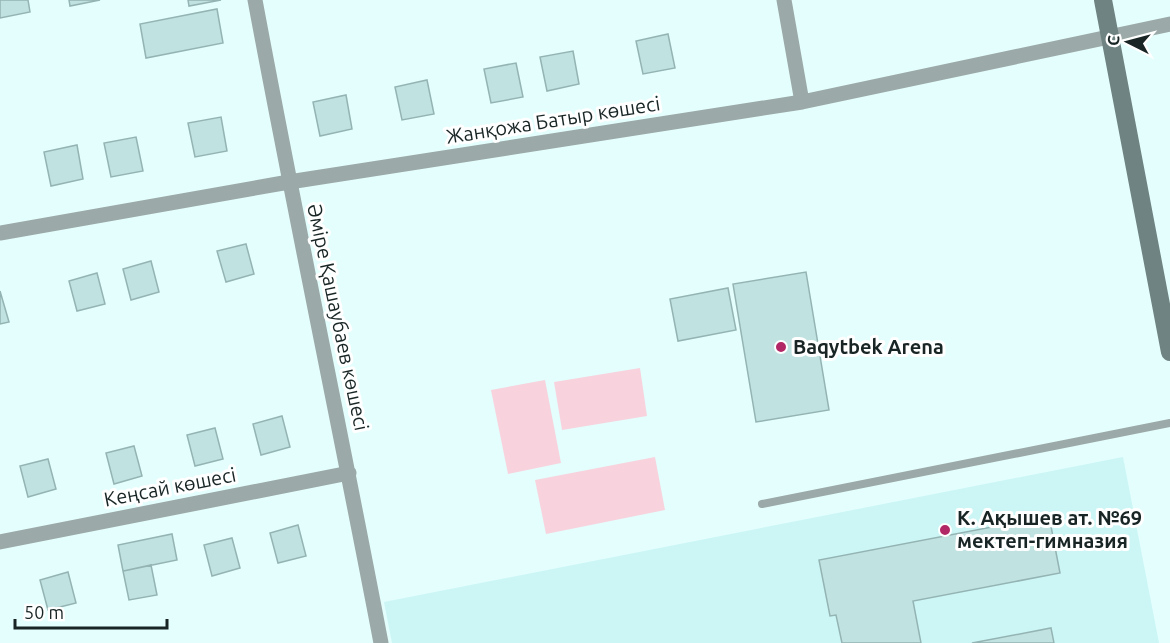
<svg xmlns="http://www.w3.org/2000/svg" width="1170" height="643" font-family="Ubuntu,sans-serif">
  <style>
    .built { fill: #cbf6f5 }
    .green { fill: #f8d3dd }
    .building { fill: #c0e2e1; stroke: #94b4b3; stroke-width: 1.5 }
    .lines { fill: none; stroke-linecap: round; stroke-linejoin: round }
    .lane { stroke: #9ba9a8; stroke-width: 8 }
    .street { stroke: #9ba9a8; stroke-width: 15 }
    .secondary { stroke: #6e8382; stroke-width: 18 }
    .poi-dot { fill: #b22765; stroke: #fff; stroke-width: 2 }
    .labels { text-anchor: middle; stroke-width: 6; stroke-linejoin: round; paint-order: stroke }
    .street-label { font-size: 20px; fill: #192525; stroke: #fff }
    .poi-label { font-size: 20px; font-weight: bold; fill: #192525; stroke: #fff; text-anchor: start }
  </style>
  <rect width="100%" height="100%" fill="#e3fefd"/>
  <path class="built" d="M1123,457L1159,643H392L384,602Z"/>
  <path class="green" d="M640,368L647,416L562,430L554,382Z
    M545,380L561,463L508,474L491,390Z
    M655,457L665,510L546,534L535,480Z"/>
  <path class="building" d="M0,0H28L30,12L0,18Z
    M69,0H100L70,6Z
    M188,0H221L189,6Z
    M217,9L223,43L146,58L140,24Z
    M668,34L675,68L643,74L636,41Z
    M573,51L579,84L547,91L540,57Z
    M516,63L523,97L491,103L484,69Z
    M427,80L434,114L402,120L395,87Z
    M346,95L352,129L320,136L313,102Z
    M221,117L227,151L195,157L188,123Z
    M136,137L143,171L111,177L104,143Z
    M77,145L83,179L51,186L44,152Z
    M246,244L254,274L226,282L217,251Z
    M151,261L159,292L131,300L123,269Z
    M806,272L829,410L756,422L733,284Z
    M97,273L105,304L77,311L69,281Z
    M728,288L736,330L678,341L670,299Z
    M0,291L9,322L0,324Z
    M282,416L290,447L261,455L253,424Z
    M215,428L223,459L195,466L187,435Z
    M134,446L142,476L114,484L106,453Z
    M48,459L56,489L28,497L20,466Z
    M1049,516L1060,573L913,601L921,643H842L836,615L830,616L819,560Z
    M298,525L306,556L278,563L270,533Z
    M172,534L177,560L123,571L118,545Z
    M232,538L240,568L212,576L204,545Z
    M151,565L157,595L129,600L123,571Z
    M68,572L76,603L48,610L40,580Z
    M1051,628L1054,643H972Z"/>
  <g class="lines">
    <path class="lane" d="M762,504L1170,423"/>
    <path class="street" d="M255,0C295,215 340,428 381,643
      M784,0L802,102
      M0,233L289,182L802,102L1170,24
      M0,542L349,473"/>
    <path class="secondary" d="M1103,0L1170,352"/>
  </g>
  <g class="poi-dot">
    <circle cx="781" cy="347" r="6"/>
    <circle cx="945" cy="530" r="6"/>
  </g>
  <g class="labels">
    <g class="street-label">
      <text transform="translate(553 120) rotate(-9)" y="7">Жанқожа Батыр көшесі</text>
      <text transform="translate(338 317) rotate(78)" y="7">Әміре Қашаубаев көшесі</text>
      <text transform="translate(170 487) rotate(-11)" y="7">Кеңсай көшесі</text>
    </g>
    <g class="poi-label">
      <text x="793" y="354">Baqytbek Arena</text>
      <text x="957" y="525">К. Ақышев ат. №69<tspan x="957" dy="23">мектеп-гимназия</tspan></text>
    </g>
  </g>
  <g transform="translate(1128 42) rotate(276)" stroke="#ffffff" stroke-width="4.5" paint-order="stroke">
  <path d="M0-4.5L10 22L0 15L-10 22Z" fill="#192525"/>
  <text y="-9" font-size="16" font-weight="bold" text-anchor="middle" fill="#192525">С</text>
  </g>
  <path d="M15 619v9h152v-9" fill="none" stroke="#192525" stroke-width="3"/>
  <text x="24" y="619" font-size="18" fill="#192525" stroke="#ffffff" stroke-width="4.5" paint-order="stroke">50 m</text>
</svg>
